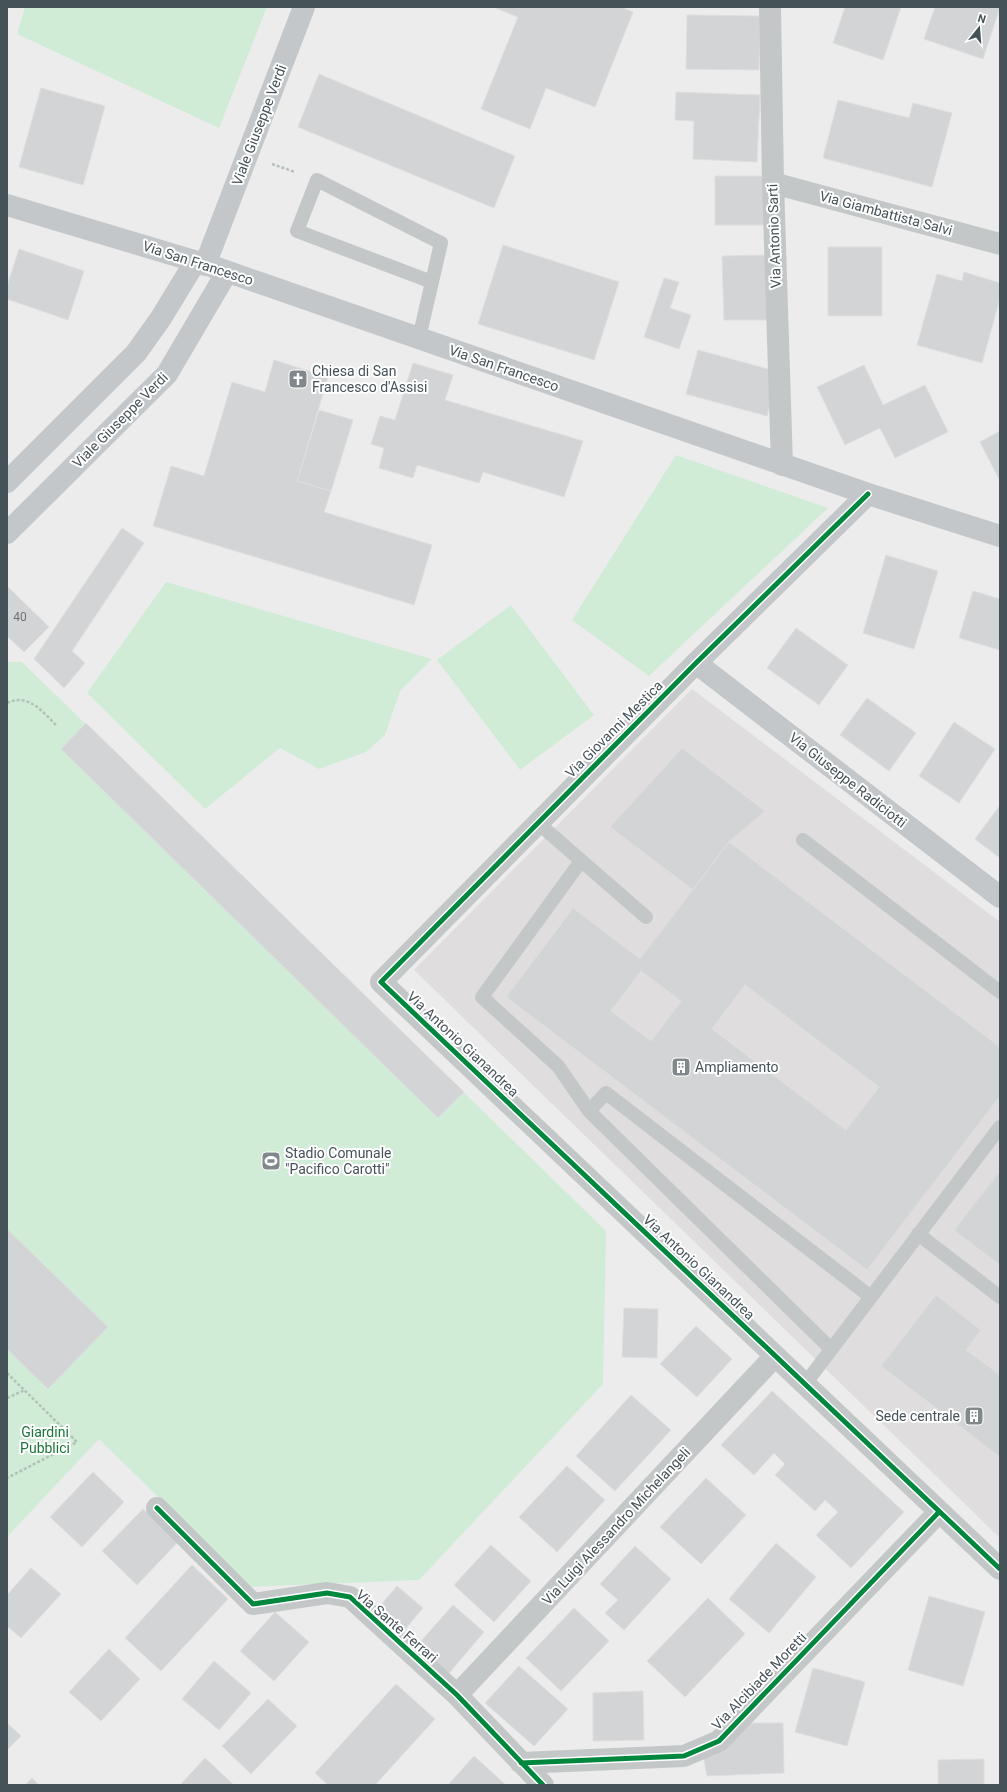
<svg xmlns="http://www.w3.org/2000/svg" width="1007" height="1792" font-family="Roboto,sans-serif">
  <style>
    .education { fill: #dfddde }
    .green { fill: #d0ecd7 }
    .building { fill: #d3d4d5; stroke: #dededf; fill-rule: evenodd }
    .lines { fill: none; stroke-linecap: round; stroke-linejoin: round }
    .path { stroke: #b3c0ba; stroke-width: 2.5; stroke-dasharray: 3 2; stroke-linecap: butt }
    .lane { stroke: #c4c7c8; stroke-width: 14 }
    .street { stroke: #c4c7c8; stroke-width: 22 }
    .secondary { stroke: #c4c7ca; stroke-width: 22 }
    .cycleway-casing { stroke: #fff; stroke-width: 8 }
    .cycleway { stroke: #00873e; stroke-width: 5 }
    .labels { text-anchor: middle; stroke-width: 4; stroke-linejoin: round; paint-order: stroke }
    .number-label { font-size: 12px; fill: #6a7478 }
    .street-label { font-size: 14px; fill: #455258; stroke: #fff }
    .poi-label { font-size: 14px; fill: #455258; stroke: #fff; text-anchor: start }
    .park-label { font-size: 14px; fill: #197639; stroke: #fff }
  </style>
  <rect width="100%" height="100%" fill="#edecec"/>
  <path class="education" d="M692,689L1000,922V1538L414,970Z"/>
  <path class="green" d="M25,7H267L219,128L17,34Z
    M676,455L828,508L649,676L572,620Z
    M166,582L432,659L400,691L385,735L366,752L319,769L280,748L205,809L87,693Z
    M511,605L594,715L520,770L437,660Z
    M7,662H22L606,1231L603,1384L419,1580L250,1587L99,1439L7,1537Z"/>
  <path class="building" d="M493,7H621L633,12L595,107L546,88L530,129L481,109L518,17Z
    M845,7H901L883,60L833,43Z
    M935,7H1000L983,59L924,39Z
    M687,15L760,16L759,70L686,69Z
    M319,74L515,156L494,208L298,127Z
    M41,88L105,106L83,185L19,167Z
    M676,92L760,95L757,162L693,159L694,121L675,120Z
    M838,100L909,118L913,103L952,113L932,187L823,158Z
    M715,176H764V225H715Z
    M503,245L619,282L594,360L478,324Z
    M828,247H882V316H828Z
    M19,249L84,271L68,320L7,299V286Z
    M767,255L768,320H724L722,256Z
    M964,272L1000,283V298L982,363L917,345L937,274L962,281Z
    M664,278L679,282L670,308L691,315L679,349L644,337Z
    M698,350L779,372L767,416L686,394Z
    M274,360L328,377L297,481L331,491L324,512L432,545L414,605L153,526L171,466L204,476L232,382L265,392Z
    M413,363L453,375L445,400L583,441L564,497L483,472L479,483L417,465L413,478L379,468L384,448L371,444L380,416L395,420Z
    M864,365L883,405L925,385L948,432L895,458L880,428L845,445L817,387Z
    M319,410L353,420L331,491L297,481Z
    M1000,431V481L980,442Z
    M122,528L144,543L72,651L85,663L64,688L34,659Z
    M886,555L938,571L914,649L863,633Z
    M7,586L49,627L24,652L7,636Z
    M973,591L1000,599V650L959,638Z
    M796,628L848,665L819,705L767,668Z
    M867,698L916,733L889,771L840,735Z
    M954,722L995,749L959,803L919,776Z
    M86,723L464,1092L438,1118L61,749Z
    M682,748L765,811L729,842L693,890L610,827Z
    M1000,805V858L975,839Z
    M729,842L1000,1047V1096L867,1270L506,997L573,908L640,959ZM641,971L681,1001L651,1041L611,1011ZM745,985L879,1087L846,1130L712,1029Z
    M1000,1171V1265L954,1230Z
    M7,1229L108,1327L48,1389L7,1349Z
    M936,1295L981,1330L966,1350L1000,1375V1457L881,1366Z
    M624,1308L658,1309L657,1358L622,1357Z
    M696,1326L732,1359L697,1397L660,1364Z
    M772,1391L904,1512L851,1568L816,1535L838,1512L825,1500L815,1511L775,1475L785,1464L774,1453L754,1475L721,1445Z
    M631,1395L671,1430L615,1491L576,1456Z
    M567,1466L605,1500L557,1552L519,1517Z
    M93,1472L124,1502L82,1547L50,1517Z
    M706,1478L746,1515L701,1564L660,1527Z
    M143,1509L178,1542L137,1585L102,1551Z
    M776,1543L816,1577L769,1633L729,1599Z
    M491,1545L531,1581L494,1622L454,1585Z
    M635,1546L671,1579L624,1630L605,1613L618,1600L600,1584Z
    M192,1565L228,1599L161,1671L125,1638Z
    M31,1568L61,1594L21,1638L7,1626V1595Z
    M397,1586L423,1608L402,1633L375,1612Z
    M929,1596L985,1612L963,1686L908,1670Z
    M708,1598L745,1634L685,1697L647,1661Z
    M453,1605L484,1632L445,1678L413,1650Z
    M574,1608L609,1641L561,1691L526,1658Z
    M275,1612L309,1642L274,1681L240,1651Z
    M109,1649L140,1679L101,1721L69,1692Z
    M214,1661L251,1693L219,1730L182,1699Z
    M519,1666L568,1709L534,1746L485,1703Z
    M813,1668L865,1682L847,1746L795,1732Z
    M396,1684L435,1719L375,1785H328L315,1773Z
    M643,1691L644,1740L593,1741V1693Z
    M268,1699L297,1726L251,1774L222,1746Z
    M7,1723L21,1736L7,1750Z
    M747,1723H783L784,1773L707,1776L703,1754Z
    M474,1756L506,1785H448Z
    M205,1758L234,1785H180Z
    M984,1759V1785H938V1760Z
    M32,1778L39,1785H25Z"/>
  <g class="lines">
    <path class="path" d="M272,164L295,172
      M7,703C28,693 42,711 56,725
      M7,1373L77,1442L7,1478
      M7,1398L25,1390"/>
    <path class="lane" d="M419,338L441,243L317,180L297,231L432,282
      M538,823L646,917
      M803,840L1000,992
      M581,861L482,997L558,1066L589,1111L831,1349
      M589,1111L606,1093L871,1297
      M918,1234L1000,1297
      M805,1384L1000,1127"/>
    <path class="street" d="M770,7L773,183L782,465
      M773,183L1000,244
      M696,663L381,982L1000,1569
      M157,1508L253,1604L327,1593L350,1597L457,1695L543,1785
      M457,1695L775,1356
      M521,1763L684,1756L719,1741L939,1512"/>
    <path class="secondary" d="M7,205L211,266L868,494L1000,536
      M205,265L304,7
      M7,482L136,353L161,318L195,262
      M868,494L696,663L1000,897
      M7,533L167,374L227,272"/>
    <g class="cycleway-casing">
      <path id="cycleway" d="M868,494L696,663L381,982L1000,1569
        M157,1508L253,1604L327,1593L350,1597L457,1695L543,1785
        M521,1763L684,1756L719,1741L939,1512"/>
    </g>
    <use href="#cycleway" class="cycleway"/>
  </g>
  <defs>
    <g id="church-square" transform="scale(1)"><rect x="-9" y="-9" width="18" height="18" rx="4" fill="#80888c" stroke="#fff"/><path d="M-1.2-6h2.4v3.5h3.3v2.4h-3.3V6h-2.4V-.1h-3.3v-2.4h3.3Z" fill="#fff"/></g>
    <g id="building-square" transform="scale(1)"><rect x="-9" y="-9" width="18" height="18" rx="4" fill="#80888c" stroke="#fff"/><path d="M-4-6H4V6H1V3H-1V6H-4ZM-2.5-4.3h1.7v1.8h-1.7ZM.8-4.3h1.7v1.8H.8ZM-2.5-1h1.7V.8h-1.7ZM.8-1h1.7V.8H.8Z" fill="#fff"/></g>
    <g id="stadium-square" transform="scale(1)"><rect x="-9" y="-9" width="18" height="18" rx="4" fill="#80888c" stroke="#fff"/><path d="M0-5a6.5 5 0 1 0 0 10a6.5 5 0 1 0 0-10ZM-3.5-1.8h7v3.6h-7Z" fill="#fff"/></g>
  </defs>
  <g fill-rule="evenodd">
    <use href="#church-square" x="298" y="379"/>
    <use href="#building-square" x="681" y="1067"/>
    <use href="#stadium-square" x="271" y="1161"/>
    <use href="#building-square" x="974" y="1416"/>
  </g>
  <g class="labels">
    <g class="number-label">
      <text x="20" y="621">40</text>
    </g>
    <g class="street-label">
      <text transform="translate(259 125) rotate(-69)" y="5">Viale Giuseppe Verdi</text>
      <text transform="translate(886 213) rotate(15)" y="5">Via Giambattista Salvi</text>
      <text transform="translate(774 236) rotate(-92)" y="5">Via Antonio Sarti</text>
      <text transform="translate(198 263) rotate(18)" y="5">Via San Francesco</text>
      <text transform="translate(504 368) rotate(19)" y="5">Via San Francesco</text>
      <text transform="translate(120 420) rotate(-45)" y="5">Viale Giuseppe Verdi</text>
      <text transform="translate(614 729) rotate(-45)" y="5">Via Giovanni Mestica</text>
      <text transform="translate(848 780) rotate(38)" y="5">Via Giuseppe Radiciotti</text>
      <text transform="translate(463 1044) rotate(43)" y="5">Via Antonio Gianandrea</text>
      <text transform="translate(699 1267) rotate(43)" y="5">Via Antonio Gianandrea</text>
      <text transform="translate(616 1526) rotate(-47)" y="5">Via Luigi Alessandro Michelangeli</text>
      <text transform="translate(397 1626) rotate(41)" y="5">Via Sante Ferrari</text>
      <text transform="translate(759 1681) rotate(-46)" y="5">Via Alcibiade Moretti</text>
    </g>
    <g class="poi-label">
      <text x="312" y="376">Chiesa di San<tspan x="312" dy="16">Francesco d'Assisi</tspan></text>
      <text x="695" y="1072">Ampliamento</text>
      <text x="285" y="1158">Stadio Comunale<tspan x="285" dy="16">"Pacifico Carotti"</tspan></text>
      <text x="960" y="1421" text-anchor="end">Sede centrale</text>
    </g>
    <g class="park-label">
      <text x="45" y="1437">Giardini<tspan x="45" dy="16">Pubblici</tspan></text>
    </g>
  </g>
  <rect width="1007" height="1792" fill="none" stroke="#455258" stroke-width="16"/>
  <g transform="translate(979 28) rotate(17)" stroke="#ffffff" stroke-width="3" paint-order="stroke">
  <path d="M0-3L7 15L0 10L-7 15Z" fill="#455258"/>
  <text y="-6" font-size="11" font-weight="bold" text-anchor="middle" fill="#455258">N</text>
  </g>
</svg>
